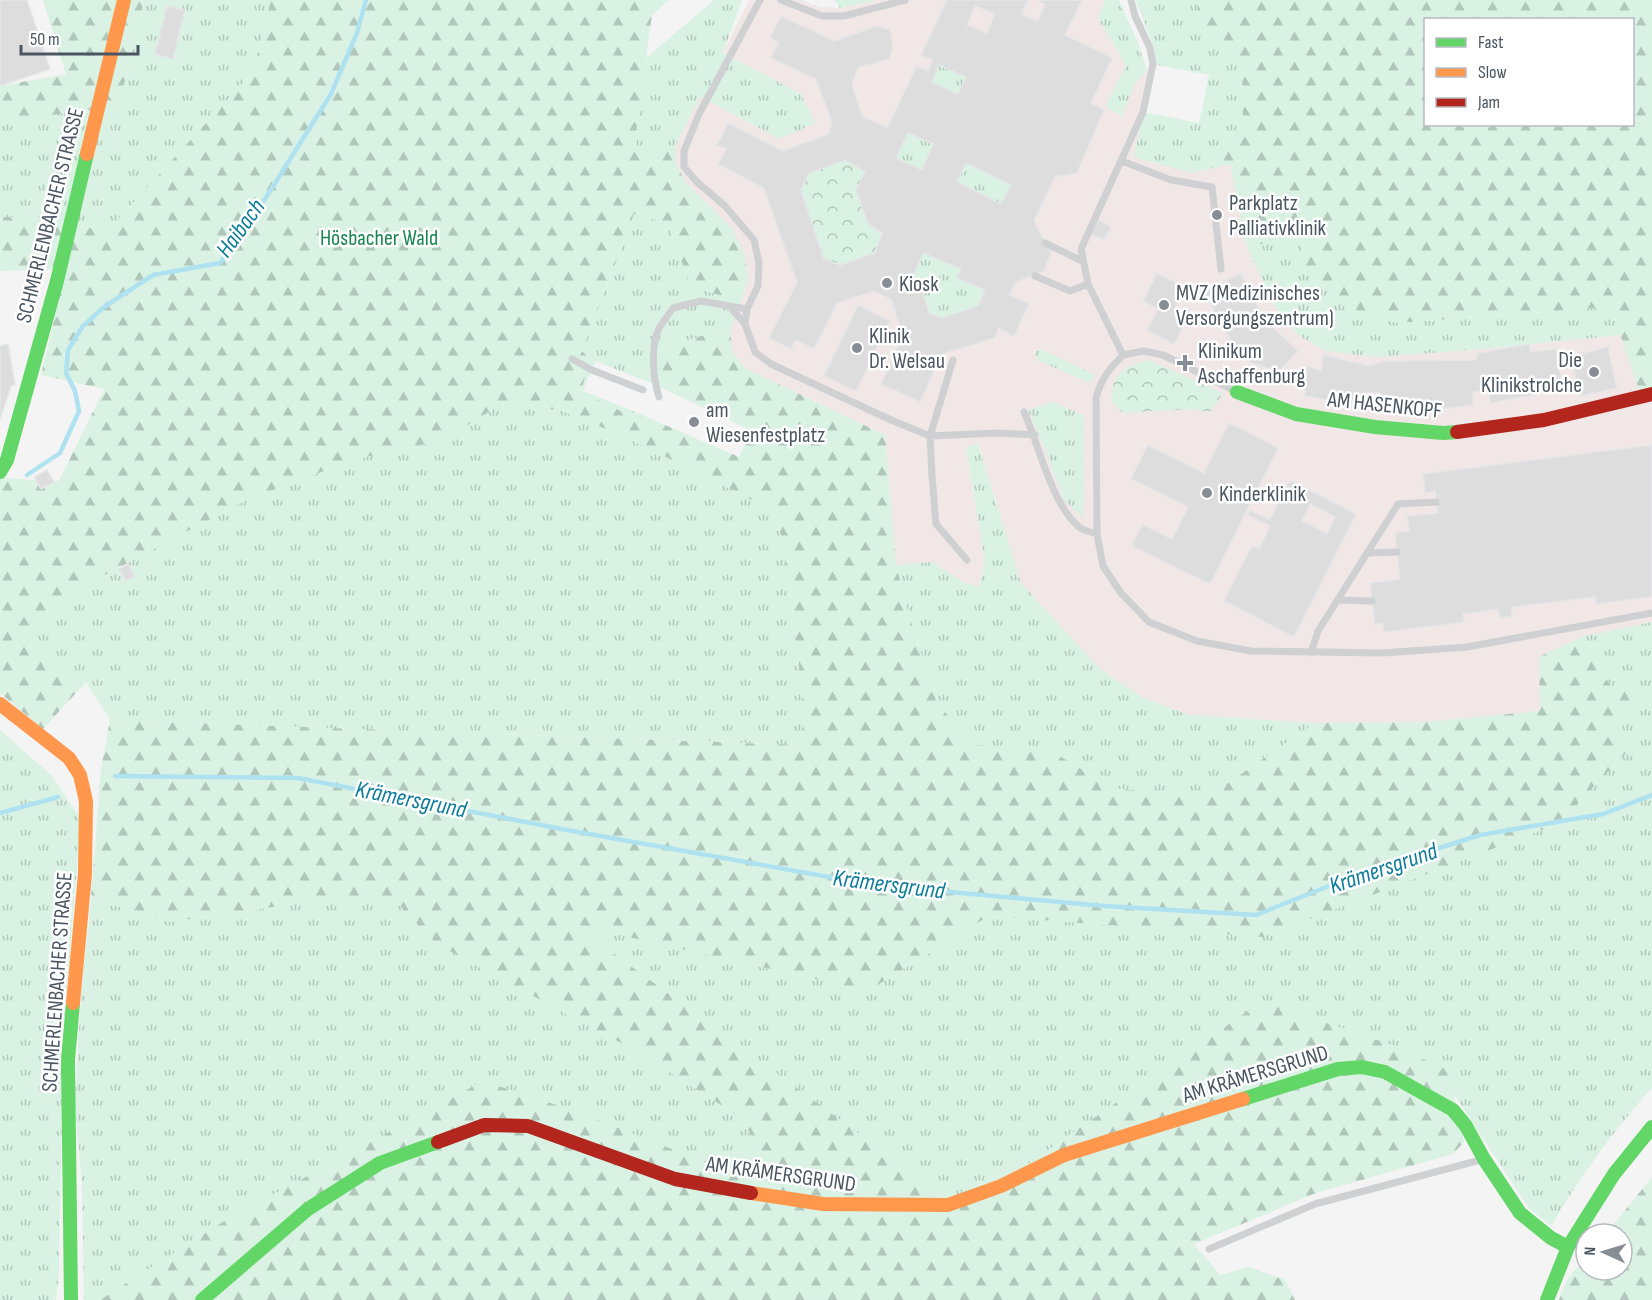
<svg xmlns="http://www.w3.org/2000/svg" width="1652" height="1300" font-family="'Sofia Sans Condensed',sans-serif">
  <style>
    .medical { fill: #f1e7e6 }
    .grass { fill: url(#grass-tufts) }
    .forest { fill: url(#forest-firs); fill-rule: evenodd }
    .park { fill: url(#park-crowns) }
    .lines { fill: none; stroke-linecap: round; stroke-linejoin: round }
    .stream { stroke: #aee2f0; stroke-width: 4.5 }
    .building { fill: #ddddde; stroke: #e5e6e7; stroke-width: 1.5; fill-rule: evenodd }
    .lane { stroke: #ced0d2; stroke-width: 7 }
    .fast { stroke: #63d668; stroke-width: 14 }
    .slow { stroke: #ff974d; stroke-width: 14 }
    .jam { stroke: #b3261e; stroke-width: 14 }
    .poi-dot { fill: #868d94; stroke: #fff; stroke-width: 2 }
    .labels { text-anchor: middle; stroke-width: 5; stroke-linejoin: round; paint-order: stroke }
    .poi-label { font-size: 22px; fill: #4a5661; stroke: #fff; text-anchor: start }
    .street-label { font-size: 22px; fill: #4a5661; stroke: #fff }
    .park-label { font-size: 22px; fill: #17864f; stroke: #fff }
    .water-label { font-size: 24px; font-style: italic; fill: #0c7c9b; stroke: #fff }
  </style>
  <defs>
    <pattern id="grass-tufts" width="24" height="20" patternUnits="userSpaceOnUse" patternTransform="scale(1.5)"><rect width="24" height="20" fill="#d9f2e3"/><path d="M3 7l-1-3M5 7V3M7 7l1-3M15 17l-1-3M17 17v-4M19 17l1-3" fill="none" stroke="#b2c7bb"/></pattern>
    <pattern id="forest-firs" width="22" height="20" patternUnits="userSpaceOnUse" patternTransform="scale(1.5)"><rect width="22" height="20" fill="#d9f2e3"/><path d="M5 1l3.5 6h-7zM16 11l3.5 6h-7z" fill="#b2c7bb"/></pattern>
    <pattern id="park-crowns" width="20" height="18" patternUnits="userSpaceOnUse" patternTransform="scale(1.5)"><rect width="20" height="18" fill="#d9f2e3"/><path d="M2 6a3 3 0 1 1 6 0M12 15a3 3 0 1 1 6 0" fill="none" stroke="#b2c7bb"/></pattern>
  </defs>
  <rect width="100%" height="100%" fill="#f4f4f4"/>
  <path class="medical" d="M749,0H801L820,7L840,8L876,0H1105L1098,18L1126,65L1107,107L1122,116L1134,84L1153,64L1143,112L1191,173L1230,164L1247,247L1461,351L1621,335L1641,395L1652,394V622L1581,637L1540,711L1427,722L1315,723L1189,715L1143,698L1099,668L1021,583L978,444L966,448L985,563L979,587L961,581L932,562L896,565L885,435L745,368L731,350V327L748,280L713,209L686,183L676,164V145L700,96L779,139L801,94L723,53Z"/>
  <path class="grass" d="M144,0H271L253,72L108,230L0,216V122L119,106Z
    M714,0H742L723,53L801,94L815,123L779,139L700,96L676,145L653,156L636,151L637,121L646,58Z
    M834,0H876L840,8Z
    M1105,0H1119L1138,43L1147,70L1134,84L1122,116L1106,106L1126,65L1098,18Z
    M1136,0H1197L1198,29L1242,65L1243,125L1191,173L1134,157L1143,112L1199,123L1209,75L1153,64L1154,48Z
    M939,65L966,77L958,94L932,82Z
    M908,133L933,144L922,170L896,158Z
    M966,163L1011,185L1001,204L957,182Z
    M634,214L667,223L691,287L741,301L731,327L662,348L656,385L595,361L583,391L635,412L629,415L580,392L590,359L582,351Z
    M1299,237L1361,313L1397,323L1611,307L1621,335L1461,351L1375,357L1326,351L1298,335L1273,304L1247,247Z
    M923,253L961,269L957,278L985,290L978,306L942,318L929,313L913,277Z
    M1040,349L1095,375L1090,383L1037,360L1035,352Z
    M1053,402L1083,415V518L1064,500L1044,446L1028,410Z
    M498,406L560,410L623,436L743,495L770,511L782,537L805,712L803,745L110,720L86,682L39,653L30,629L103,576L246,500L357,459L444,440Z
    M978,444L1021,583L1099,668L1143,698L1189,715L1315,723L1212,794L1114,789L1048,749L972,746L936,701L907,608L896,565L932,562L961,581L979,587L985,563L966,447Z
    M1652,622V1088C1612,1132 1582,1175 1551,1226L1529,1208L1491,1151L1454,1094L1449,1071L1398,1047L1262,1001L1011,1176L953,1203L573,924L868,991L989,916L1263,936L1611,724L1613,690L1581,637Z
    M0,730L51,775L81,819L63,1038L59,1274L56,1300H0Z
    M348,896L396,902L438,945L636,1051L743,1119L776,1191L483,1081L221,1223L100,1300H84L82,1186L75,1100L81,996L91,898L170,922Z"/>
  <path class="forest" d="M43,0H144L119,106L0,122V86L66,74Z
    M271,0H669L652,15L637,121L636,150L653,156L676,145V164L686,183L731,227L745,256L748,280L741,301L691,287L667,223L634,214L582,351L590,359L581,392L629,415L635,412L739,457L752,431L656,385L662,348L731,327V350L745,368L885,435L896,565L907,608L936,701L972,745L1048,749L1114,789L1212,794L1315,723L1427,722L1540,711L1539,657L1581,637L1613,690L1632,686L1640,704L1611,724L1626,753L1557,824L1263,937L989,916L868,991L575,925L953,1203L952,1210L1011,1176L1262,1001L1398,1047L1449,1071L1464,1142L1453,1154L1316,1193L1194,1244L1220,1275L1249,1267L1285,1280L1295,1300H100L221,1223L483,1081L575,1111L776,1190L743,1119L636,1051L438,945L396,902L348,896L170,922L91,898L101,769L110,720L802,745L805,712L782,537L770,511L743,495L623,436L560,410L498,406L444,440L357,459L246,500L103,576L30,629L39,653L86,682L43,729L0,693V478L59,481L104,389L41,375L66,269L0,271V216L108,230L253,72Z
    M1197,0H1652V394L1641,396L1611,307L1397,323L1361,313L1308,275L1298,237L1247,247L1230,164L1191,173L1243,125L1242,65L1198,29ZM1426,20H1632V124H1426Z
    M1652,1177V1300H1559L1566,1281L1586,1257V1270H1622V1234H1606Z"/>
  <path class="park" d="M845,160L865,172L856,191L868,224L882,233L875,253L840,265L824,259L801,190L809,173Z
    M1149,360L1223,393L1210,412L1189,409L1123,413L1111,401C1112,374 1123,366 1149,360Z"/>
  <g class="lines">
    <path class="stream" d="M27,475L60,453L79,411L75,391L66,373L68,350L83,326L104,307L153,275L220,263L265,199L331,94L357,33L366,0
      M115,776L298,778L567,830L874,885L1104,906L1256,915L1364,872L1480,835L1603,814L1652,795
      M0,813L58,797"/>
  </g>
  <path class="building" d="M0,0H27L50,69L0,86Z
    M947,0H1028L1022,14L1038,21L1045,4L1036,0H1082L1065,35L1112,58L1091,103L1104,110L1077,173L1055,177L1034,221L1051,253L1044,271L1016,282L1009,295L1029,304L1014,336L999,328L994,338L942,354L920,402L881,384L903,336L891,299L874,291L837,303L814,349L796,340L791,349L769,338L797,283L764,188L718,164L726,149L717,145L728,123L783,151L829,134L832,123L816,79L771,58L778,42L770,38L781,16L834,41L877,26L890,30L893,47L889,59L858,67L852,85L862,116L887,128L917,66L928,71L933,60L921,55ZM975,6L995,14L987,33L967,25ZM939,65L966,77L958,94L932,82ZM908,133L933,144L922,170L896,158ZM845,160L865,172L856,190L868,224L882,233L875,253L840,265L824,259L801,190L809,173ZM966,163L1011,185L1001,204L957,182ZM923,253L961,269L957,278L985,290L978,306L942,318L929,313L919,279L913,277Z
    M167,6L185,10L173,59L155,54Z
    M1099,220L1111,227L1104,240L1091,234Z
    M1157,273L1186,288L1175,309L1189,316L1174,344L1147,330L1158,309L1143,301Z
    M1241,273L1265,320L1298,351L1279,371L1251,363L1230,339L1204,292Z
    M858,305L890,321L856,391L824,376Z
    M8,344L15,384L11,386L0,419V346Z
    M1530,344V352L1556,349L1563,390L1490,403L1489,390L1473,392V405L1441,409L1380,407V393L1365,392L1364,407L1305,396L1306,366L1322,371L1323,355L1370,366L1384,361L1476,360L1478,353Z
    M1608,347L1617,388L1580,396L1571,356Z
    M1229,423L1278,448L1210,584L1132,546L1142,524L1172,539L1188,507L1131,479L1148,445L1204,473Z
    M1652,445V597L1596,604L1595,597L1512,607V616L1499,618L1498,609L1463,614L1464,622L1384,632L1383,623L1375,625L1370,583L1400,579L1395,533L1409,531L1407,516L1438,513L1435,491L1425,493L1423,474Z
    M47,470L54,482L41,489L34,477Z
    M1290,480L1356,514L1294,637L1224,601L1252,546L1259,549L1270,526L1247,515L1250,510L1270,520ZM1310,504L1335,517L1327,534L1302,521Z
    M128,564L135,576L126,581L119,569Z"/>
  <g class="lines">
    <path class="lane" d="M760,0L699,114L684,151V167L697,182L725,206L754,240L759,263L758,286L747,309L745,324L755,352L771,364L891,420L930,436L997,433L1035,435
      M781,0L822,16H844L905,0
      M1122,161L1171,180L1212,187L1221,269
      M1045,243L1082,261
      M1035,276L1070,291L1088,284
      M745,324L729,306L747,309
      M1123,355C1110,368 1101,379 1096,398L1097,534L1103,566L1121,593L1149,622L1197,641L1251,651L1383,653L1467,647L1652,613
      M1123,355L1088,284L1081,249L1143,112L1153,64L1150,48L1135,16L1131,0
      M1123,355L1144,351L1163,355L1237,392
      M572,359L592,370L643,390
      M953,360L930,436L932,476L936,524L967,560
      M659,397C653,378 651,352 657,333C660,324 668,316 673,308L701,301L729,306
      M1024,412C1040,447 1051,503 1079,527C1084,531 1091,532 1097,534
      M1368,553L1397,552
      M1338,600L1372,601
      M1311,653L1318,631L1398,504L1436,502
      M1209,1249L1315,1204L1484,1159"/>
    <path class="fast" d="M1237,392L1296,414L1375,427L1443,433L1457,432
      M0,472L7,460L57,281L87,154
      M1243,1099L1338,1069L1362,1067L1385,1072L1453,1110L1466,1126L1484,1159L1520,1213L1551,1238L1568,1247
      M71,1300L68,1060L73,1003
      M202,1300L308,1209L380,1163L438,1142
      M1547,1300L1568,1247L1614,1174L1652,1127"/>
    <path class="slow" d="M87,154L124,0
      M0,704L69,758L80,775L86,801L85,874L73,1003
      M751,1193L823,1204L948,1205L1001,1186L1064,1155L1243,1099"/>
    <path class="jam" d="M1457,432L1544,420L1652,394
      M438,1142L484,1125L528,1126L675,1179L751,1193"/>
  </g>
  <g class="poi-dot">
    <circle cx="1217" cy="215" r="6"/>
    <circle cx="887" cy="283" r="6"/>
    <circle cx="1164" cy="305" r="6"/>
    <circle cx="857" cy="348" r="6"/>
    <path d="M1182 354h6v6h6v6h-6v6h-6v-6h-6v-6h6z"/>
    <circle cx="1594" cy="372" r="6"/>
    <circle cx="694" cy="422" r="6"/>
    <circle cx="1207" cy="493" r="6"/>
  </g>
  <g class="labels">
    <g class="poi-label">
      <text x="1229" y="210">Parkplatz<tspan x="1229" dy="25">Palliativklinik</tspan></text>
      <text x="899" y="291">Kiosk</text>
      <text x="1176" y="300">MVZ (Medizinisches<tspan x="1176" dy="25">Versorgungszentrum)</tspan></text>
      <text x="869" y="343">Klinik<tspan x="869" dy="25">Dr. Welsau</tspan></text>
      <text x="1198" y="358">Klinikum<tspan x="1198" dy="25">Aschaffenburg</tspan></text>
      <text x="1582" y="367" text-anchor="end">Die<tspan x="1582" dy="25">Klinikstrolche</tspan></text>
      <text x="706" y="417">am<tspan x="706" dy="25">Wiesenfestplatz</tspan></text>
      <text x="1219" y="501">Kinderklinik</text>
    </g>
    <g class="street-label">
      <text transform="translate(49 215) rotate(-76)" y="8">SCHMERLENBACHER STRASSE</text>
      <text transform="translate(1385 404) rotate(6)" y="8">AM HASENKOPF</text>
      <text transform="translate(56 982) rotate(-86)" y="8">SCHMERLENBACHER STRASSE</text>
      <text transform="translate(1255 1073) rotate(-17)" y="8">AM KRÄMERSGRUND</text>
      <text transform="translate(781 1173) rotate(8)" y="8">AM KRÄMERSGRUND</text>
    </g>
    <g class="park-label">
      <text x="379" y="245">Hösbacher Wald</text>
    </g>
    <g class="water-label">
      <text transform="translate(240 228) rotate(-54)" y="8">Haibach</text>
      <text transform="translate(411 799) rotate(11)" y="8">Krämersgrund</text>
      <text transform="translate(1383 868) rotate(-19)" y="8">Krämersgrund</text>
      <text transform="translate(889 884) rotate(7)" y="8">Krämersgrund</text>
    </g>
  </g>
  <rect x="1424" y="18" width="210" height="108" fill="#ffffff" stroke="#b7bbc0" stroke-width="1.5"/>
  <rect x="1436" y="38" width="30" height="9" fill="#63d668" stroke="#b7bbc0" stroke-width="1.5"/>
  <text x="1478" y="48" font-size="18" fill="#4a5661">Fast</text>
  <rect x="1436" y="68" width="30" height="9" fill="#ff974d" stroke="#b7bbc0" stroke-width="1.5"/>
  <text x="1478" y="78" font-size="18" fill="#4a5661">Slow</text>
  <rect x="1436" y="98" width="30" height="9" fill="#b3261e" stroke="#b7bbc0" stroke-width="1.5"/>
  <text x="1478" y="108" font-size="18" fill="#4a5661">Jam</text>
  <g transform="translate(1604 1252) rotate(274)"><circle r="28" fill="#ffffff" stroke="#b7bbc0" stroke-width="1.5"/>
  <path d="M0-4.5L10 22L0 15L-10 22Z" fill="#868d94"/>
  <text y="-9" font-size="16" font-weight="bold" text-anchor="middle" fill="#4a5661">N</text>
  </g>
  <path d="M21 45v9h117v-9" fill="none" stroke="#4a5661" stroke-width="3"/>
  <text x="30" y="45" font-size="18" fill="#4a5661" stroke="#ffffff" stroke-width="4.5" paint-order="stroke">50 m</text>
</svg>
